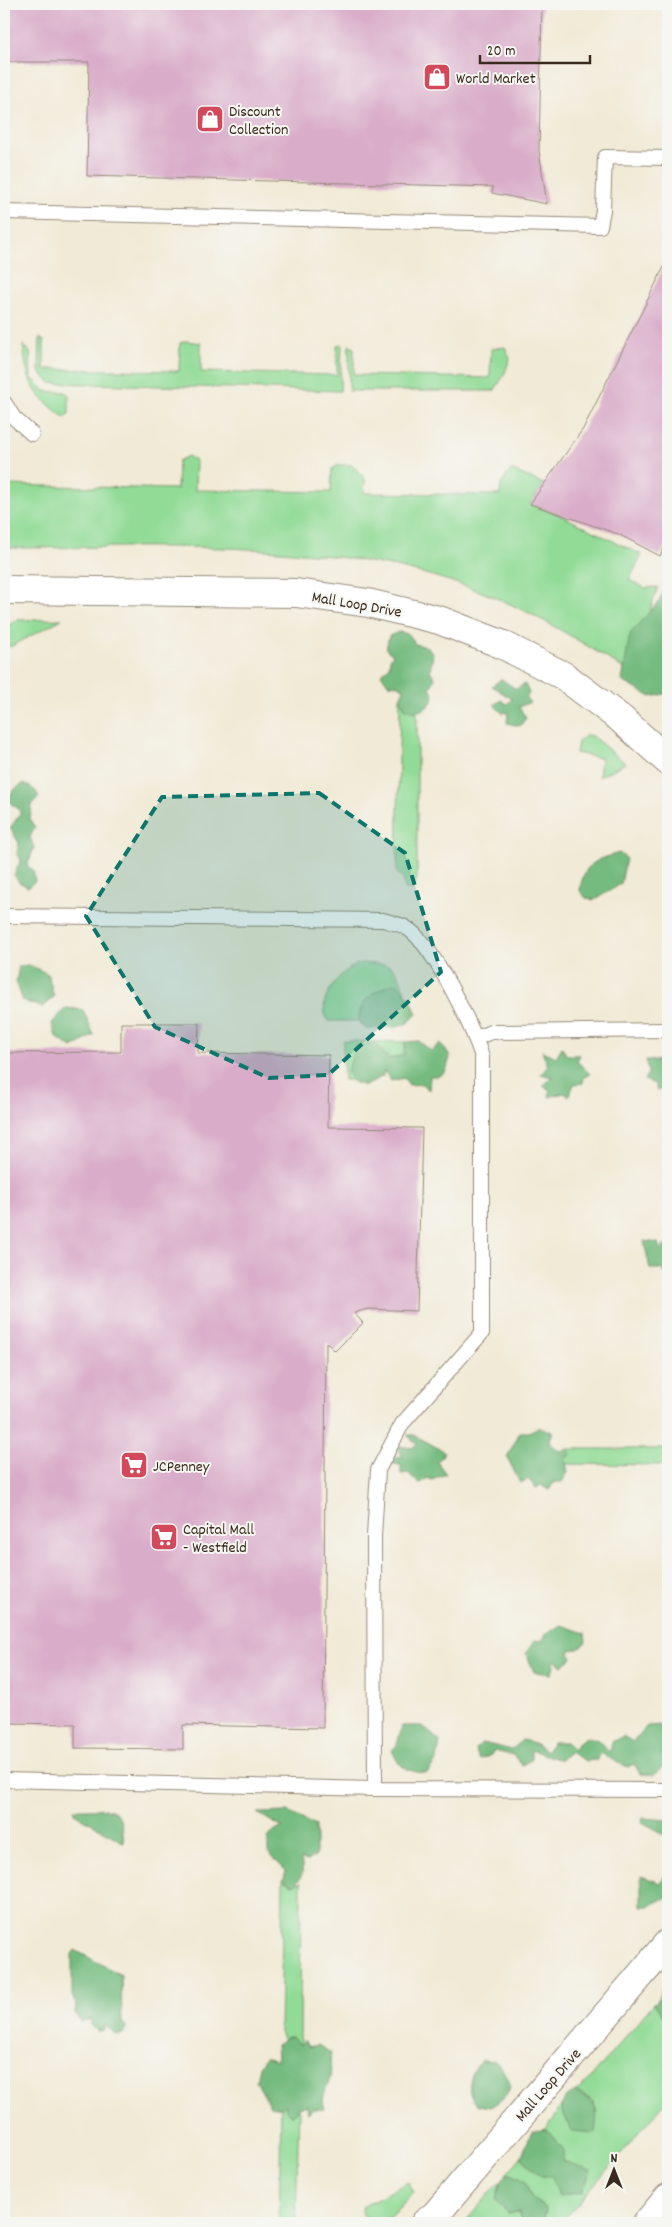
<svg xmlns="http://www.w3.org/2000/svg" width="672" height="2227" font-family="Dekko,sans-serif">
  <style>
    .green { fill: #92db96; stroke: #66825a }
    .forest { fill: #75bb7f; stroke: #58724e }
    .building { fill: #d9acc9 }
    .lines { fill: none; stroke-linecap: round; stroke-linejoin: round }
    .service-casing { stroke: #968a7a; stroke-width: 16 }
    .minor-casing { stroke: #968a7a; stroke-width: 30 }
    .primary-casing { stroke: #968a7a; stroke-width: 30 }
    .service { stroke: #fff; stroke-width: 14 }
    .minor { stroke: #fff; stroke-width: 28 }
    .primary { stroke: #fff; stroke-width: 28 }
    .marked { fill: #0f766e; fill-opacity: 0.2; stroke: #0f766e; stroke-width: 4; stroke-dasharray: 10 6; stroke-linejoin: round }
    .labels { text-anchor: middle; stroke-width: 4; stroke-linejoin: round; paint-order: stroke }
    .poi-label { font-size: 16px; fill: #3b2a1e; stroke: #f6f6f2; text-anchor: start }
    .street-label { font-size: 16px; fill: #3b2a1e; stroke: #f6f6f2 }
  </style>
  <rect width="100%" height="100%" fill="#f6f6f2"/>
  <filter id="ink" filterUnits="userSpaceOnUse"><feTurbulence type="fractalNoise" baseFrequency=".02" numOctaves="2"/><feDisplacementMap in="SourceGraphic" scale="10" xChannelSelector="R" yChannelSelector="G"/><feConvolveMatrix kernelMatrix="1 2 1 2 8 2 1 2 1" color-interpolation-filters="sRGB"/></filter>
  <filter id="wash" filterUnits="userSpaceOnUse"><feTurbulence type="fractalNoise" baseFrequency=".0096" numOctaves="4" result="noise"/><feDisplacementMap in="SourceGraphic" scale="20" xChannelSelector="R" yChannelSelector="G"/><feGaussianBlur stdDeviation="1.12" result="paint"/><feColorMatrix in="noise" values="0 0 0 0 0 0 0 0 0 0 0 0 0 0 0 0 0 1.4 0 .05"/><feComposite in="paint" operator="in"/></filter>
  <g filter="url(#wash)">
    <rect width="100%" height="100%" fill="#f1ead6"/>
    <path class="green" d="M40,338L44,341V369L179,371L180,343L186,341L201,343V372L337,375V345L342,344L340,391L51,383L39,372Z
      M23,345L30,352L31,377L45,391L66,392L69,395V413L66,417L61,415C31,391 28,384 23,345Z
      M349,345L354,348V375L490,378L491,349L505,347L510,359L504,375L494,391H349Z
      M188,456L196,461L195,490L331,492L332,469L338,465H352L365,478L364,493L500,495L501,484L511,470L544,484L530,504L558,514L642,555L629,580L645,588L658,587L629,672C585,644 542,617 494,597C344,535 163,548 4,548V485L177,489L178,461Z
      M62,619L10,647L8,644V629L10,624L17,620Z
      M400,698L406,710L417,711V879L413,889H405L403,879L397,873Z
      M587,735L592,736L625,763L599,777L601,758L576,753L578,742Z
      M361,963C395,966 393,961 406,993L397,983C379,988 357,999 359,1021H328C314,1000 342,968 361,963Z
      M343,1041L405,1042L404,1055L389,1059L352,1062L347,1072L352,1080H344Z
      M568,1449H668V1465L564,1464L565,1459L571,1454Z
      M283,1880L293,1885L301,1882L300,2045L284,2041L280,2032Z
      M654,2003L668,2023V2099L561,2223H543L546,2209L531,2197L524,2180L507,2173L521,2157L541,2176L562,2161L563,2150L546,2129L561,2106L571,2131L598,2113L592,2100L576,2092L589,2080Z
      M287,2104L299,2108L296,2223H279L281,2108Z
      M501,2181L496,2200L519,2212L522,2223H464Z
      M408,2182L414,2192L389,2218L372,2221L362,2214V2207Z"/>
    <path class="forest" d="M668,582V693L651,697L622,681L630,634L660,600Z
      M399,632L409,634L415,644L428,647L433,654L430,670L435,679L430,688L434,696C430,709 419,714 406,710L400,698L404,689L399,685L388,684L381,674L389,667L390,659L393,655L386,649L389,636Z
      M501,679L516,689L525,684L529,693L526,699L530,702L519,707L526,718L520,726L507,723L508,712L502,713L494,705L501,700L507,704L512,699L492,686Z
      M24,783L36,791L39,797L32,805L30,820L35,827L30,837L34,848L27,866L33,870L35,881L28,887L19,882L14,875L21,860L17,853L19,843L10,828L20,814L19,809L7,801L14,790Z
      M619,853L626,858L621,884L594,900L586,898L580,891C583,864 595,860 619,853Z
      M29,965L48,974L54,997L42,1007L23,1001L16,982L19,966Z
      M397,983L410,998L417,1014C400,1034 390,1024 368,1030L359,1023C358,1000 376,989 397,983Z
      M66,1008L83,1010L94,1035L72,1048L56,1037L52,1023Z
      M419,1041L431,1051L441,1043L450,1057L446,1071L439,1076H430L429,1090L422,1084L409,1085L404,1078L391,1081L384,1071L383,1076L365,1086L353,1082L347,1072L356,1046L375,1043L389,1059L404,1055L405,1042Z
      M562,1047L566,1055H580L577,1061L590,1074L584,1077L583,1083L574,1084L569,1096L564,1093L549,1097L550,1090L543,1086L552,1077L541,1074L548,1066L542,1051L556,1057Z
      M663,1053L668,1058V1088L664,1087L657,1091L655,1084L644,1080L648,1073L646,1060L658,1061Z
      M644,1241L658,1243L660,1250L668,1243V1277L661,1269H650Z
      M538,1427L553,1432L549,1442L559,1451L568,1449L571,1454L565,1459L568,1472L562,1482H554L549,1490L541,1485L536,1488L528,1479L520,1483L507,1457L520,1432H529Z
      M407,1435H414L444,1451L442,1457L437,1462L446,1474L432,1480L428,1478L419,1484L408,1473L401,1474V1465L390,1463L391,1458L403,1457L397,1446L412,1448L417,1444Z
      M561,1625L585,1633L586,1642L578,1649L569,1650L572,1658L562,1666L555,1660L552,1674L534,1672L526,1653L534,1641L543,1640L546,1634Z
      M660,1725L668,1737V1762L654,1775L640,1774L634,1764L628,1767L616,1762L601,1753L597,1760L586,1761L569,1752L561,1760L531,1750V1760L522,1765L513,1755L493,1751L491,1755L480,1760L475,1750L483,1743L512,1750L522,1740L535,1743L546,1751L553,1742H566L575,1750L576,1745L587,1737L598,1740L610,1752L612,1742L623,1736L633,1742L647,1726Z
      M402,1726H422L440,1741L437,1760L427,1773C408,1772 399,1768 392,1750L397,1745Z
      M74,1809C112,1810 121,1800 124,1843L74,1813Z
      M288,1812L316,1826V1855L308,1861L301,1859C303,1870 304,1878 293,1885L283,1880L286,1871L268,1852V1838L275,1830L283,1828L257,1813Z
      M643,1818L668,1820V1836L642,1822Z
      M668,1869V1897L649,1906H641V1876L661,1883Z
      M75,1950L121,1975L122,2023L126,2026L125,2033L118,2035L104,2025V2030L97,2031L91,2025V2019L80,2022L75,2013L76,2003L72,1996V1954Z
      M668,1984V2023L654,2003L657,2001L662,1989Z
      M287,2037H293L300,2045L304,2040L308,2047L318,2045L331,2053C329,2061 332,2070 330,2078C327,2088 320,2098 325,2109H313L308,2114L307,2105L299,2108L292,2115L285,2110L287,2104L281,2108L270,2106L256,2081L259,2067L265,2057L277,2061L276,2045Z
      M482,2060L495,2061C514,2081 517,2090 491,2107C486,2106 480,2106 476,2103C463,2092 472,2068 482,2060Z
      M576,2092C599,2103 598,2108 595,2133L571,2131L561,2106L566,2097Z
      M546,2129L564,2150L562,2161L591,2170L582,2192L559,2196L552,2176H541L521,2157L532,2132Z
      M507,2173L524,2180L531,2197L546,2209L543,2223H522L519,2212L508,2213L496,2200L501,2181Z"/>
    <g id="blocks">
      <path class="building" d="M4,4H542L539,151L547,204L492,193L493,187L87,176L89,62H4Z
        M668,259V540L660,556L618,534L530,504L583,429Z
        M121,1023H199L198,1053L329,1055L328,1127L422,1128L417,1311L368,1309L354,1313L363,1323L335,1351L326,1342L323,1728L183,1725V1749L75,1748V1724L4,1723V1053L121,1052Z"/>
    </g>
  </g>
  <g filter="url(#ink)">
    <use href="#blocks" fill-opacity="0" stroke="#968a7a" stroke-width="1"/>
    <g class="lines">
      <g class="service-casing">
        <path id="service" d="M4,212L600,226L603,210L605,157L668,158
          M4,402L14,418L32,434
          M4,916L383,920C390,922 399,924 405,927C432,941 473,1028 482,1057V1333L402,1424L378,1470L374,1536L375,1789
          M476,1038L491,1032L668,1030
          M4,1780L375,1789L668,1790"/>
      </g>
      <g class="minor-casing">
        <path id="minor" d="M4,590L296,593L368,603L439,620L501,644L564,676L621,719L668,761
          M425,2223L436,2214L668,1943"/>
      </g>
      <g class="primary-casing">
        <path id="primary" d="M647,2223L668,2198"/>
      </g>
      <use href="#service" class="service"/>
      <use href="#minor" class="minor"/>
      <use href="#primary" class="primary"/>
    </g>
  </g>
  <path class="marked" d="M319,793L405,853L441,972L328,1075L269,1078L155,1027L86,916L162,797Z"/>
  <defs>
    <g id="shop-square" transform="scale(1.4375)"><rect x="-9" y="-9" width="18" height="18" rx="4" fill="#d1495b" stroke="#f6f6f2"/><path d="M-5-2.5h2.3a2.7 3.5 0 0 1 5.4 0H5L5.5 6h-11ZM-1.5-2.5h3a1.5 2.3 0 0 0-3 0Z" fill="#fff"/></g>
    <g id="supermarket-square" transform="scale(1.4375)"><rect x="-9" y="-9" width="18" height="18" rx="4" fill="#d1495b" stroke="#f6f6f2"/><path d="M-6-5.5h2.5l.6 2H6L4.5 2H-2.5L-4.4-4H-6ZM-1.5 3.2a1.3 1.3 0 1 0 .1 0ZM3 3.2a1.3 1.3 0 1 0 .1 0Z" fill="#fff"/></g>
  </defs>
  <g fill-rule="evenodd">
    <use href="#shop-square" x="437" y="77"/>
    <use href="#shop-square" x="210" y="119"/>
    <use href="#supermarket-square" x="134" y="1465"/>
    <use href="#supermarket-square" x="164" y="1537"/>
  </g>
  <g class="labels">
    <g class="poi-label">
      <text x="456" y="83">World Market</text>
      <text x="229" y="116">Discount<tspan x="229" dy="18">Collection</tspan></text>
      <text x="153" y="1471">JCPenney</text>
      <text x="183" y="1534">Capital Mall<tspan x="183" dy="18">- Westfield</tspan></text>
    </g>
    <g class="street-label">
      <text transform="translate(357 603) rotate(10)" y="6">Mall Loop Drive</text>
      <text transform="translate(547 2084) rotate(-49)" y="6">Mall Loop Drive</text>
    </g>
  </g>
  <rect width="672" height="2227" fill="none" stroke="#f6f6f2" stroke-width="20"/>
  <g transform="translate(614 2170)" stroke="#f6f6f2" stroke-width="4" paint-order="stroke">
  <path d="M0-4L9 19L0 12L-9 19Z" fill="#3b2a1e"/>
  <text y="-8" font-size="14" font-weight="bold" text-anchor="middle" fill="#3b2a1e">N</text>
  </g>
  <path d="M480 55v8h110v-8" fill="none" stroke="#3b2a1e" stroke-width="2.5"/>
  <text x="487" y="55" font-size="15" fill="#3b2a1e" stroke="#f6f6f2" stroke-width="4" paint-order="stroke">20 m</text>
</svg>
